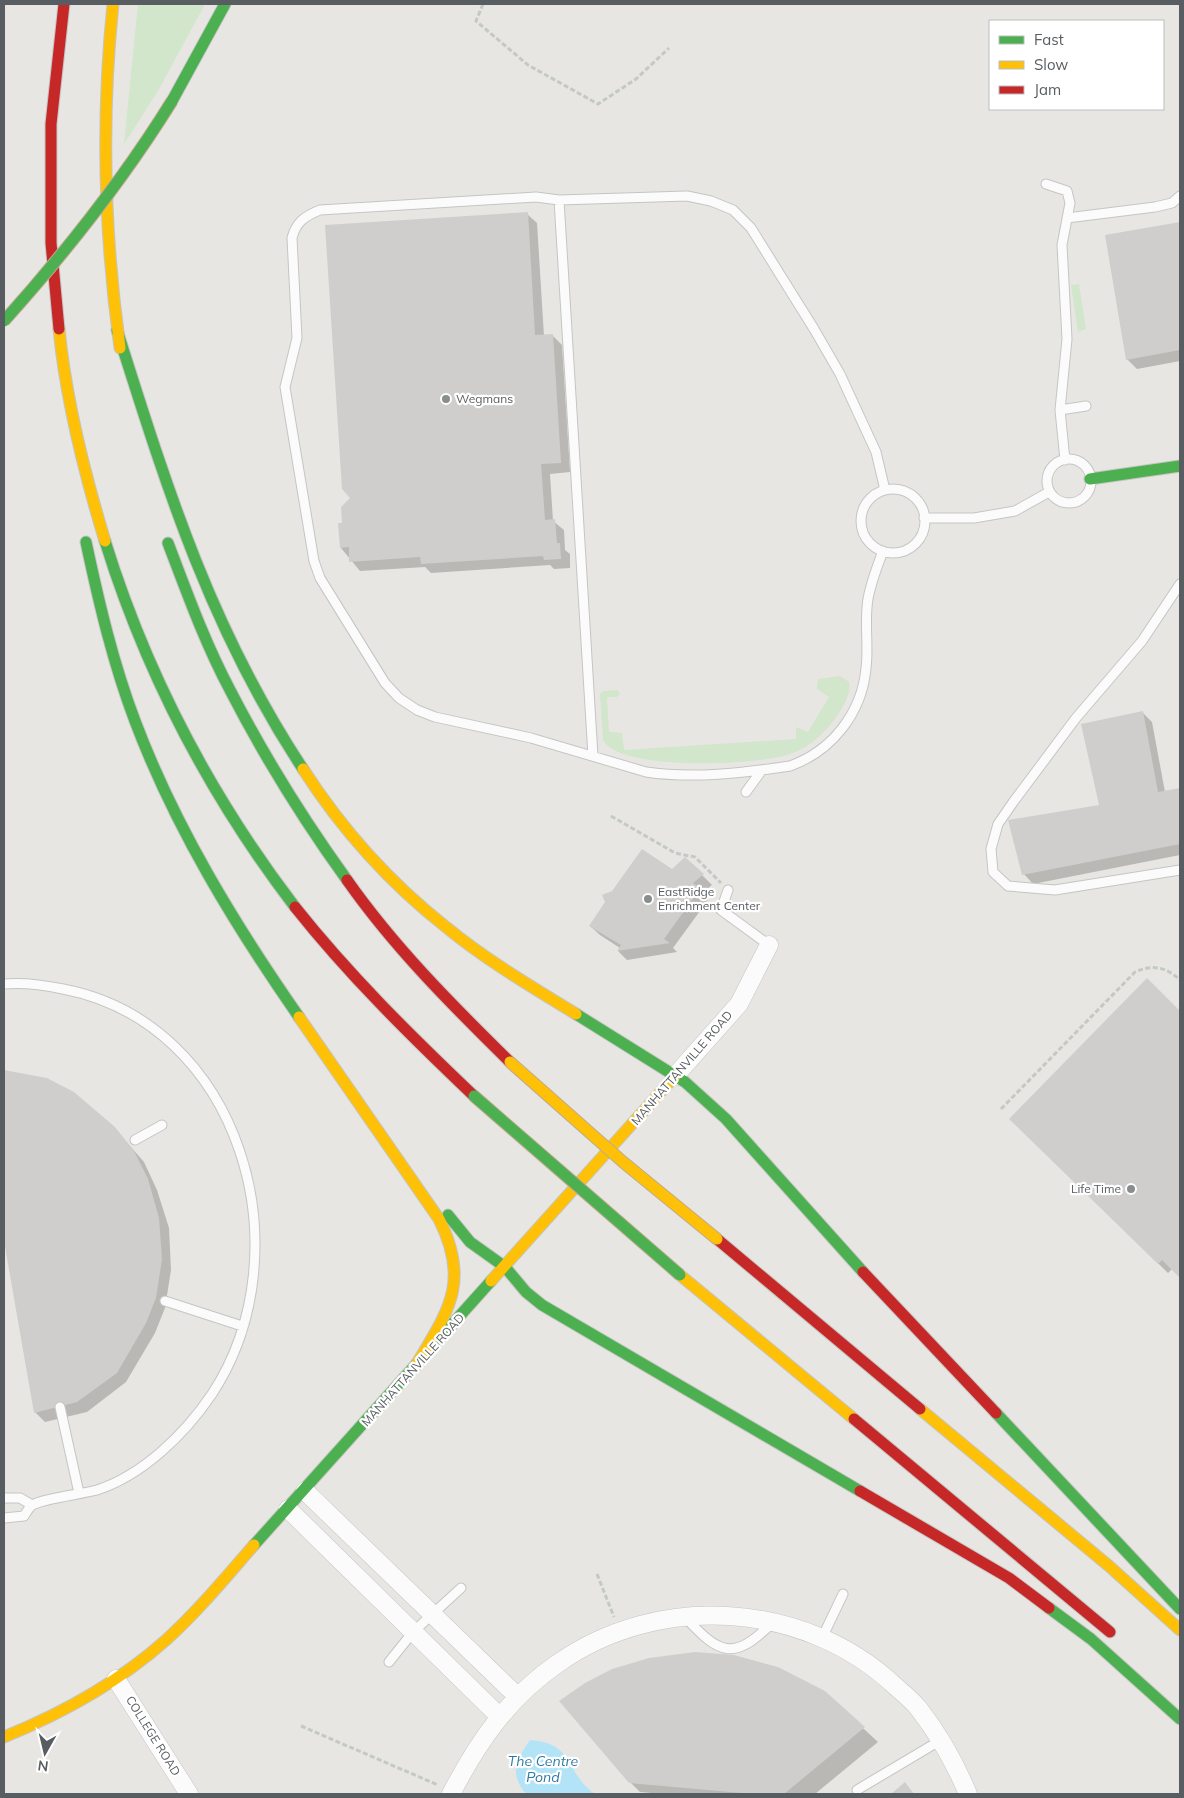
<svg xmlns="http://www.w3.org/2000/svg" width="1184" height="1798" font-family="Mulish,sans-serif">
  <style>
    .green { fill: #d1e6cb }
    .water { fill: #b2e3f6 }
    .shadow { fill: #0003 }
    .building { fill: #d0cecc }
    .lines { fill: none; stroke-linecap: round; stroke-linejoin: round }
    .lane-casing { stroke: #c5c5c5; stroke-width: 11 }
    .street-casing { stroke: #c5c5c5; stroke-width: 19 }
    .fast-casing { stroke: #c4c5c4; stroke-width: 13 }
    .slow-casing { stroke: #c4c5c4; stroke-width: 13 }
    .jam-casing { stroke: #c4c5c4; stroke-width: 13 }
    .path { stroke: #c3c9c5; stroke-width: 3; stroke-dasharray: 5 2.5; stroke-linecap: butt }
    .lane { stroke: #fcfbfb; stroke-width: 9 }
    .street { stroke: #fcfbfb; stroke-width: 18 }
    .fast { stroke: #4caf50; stroke-width: 11 }
    .slow { stroke: #ffc107; stroke-width: 11 }
    .jam { stroke: #c62828; stroke-width: 11 }
    .fast-bridge-casing { stroke: #bfaa90; stroke-width: 13; stroke-linecap: butt }
    .slow-bridge-casing { stroke: #bfaa90; stroke-width: 13; stroke-linecap: butt }
    .fast-bridge { stroke: #4caf50; stroke-width: 11 }
    .slow-bridge { stroke: #ffc107; stroke-width: 11 }
    .poi-dot { fill: #8a8d8e; stroke: #fff; stroke-width: 2 }
    .labels { text-anchor: middle; stroke-width: 4.5; stroke-linejoin: round; paint-order: stroke }
    .poi-label { font-size: 12px; fill: #585d61; stroke: #fff; text-anchor: start }
    .street-label { font-size: 12px; fill: #585d61; stroke: #fff }
    .water-label { font-size: 14px; font-style: italic; fill: #2f7aa4; stroke: #fff }
  </style>
  <rect width="100%" height="100%" fill="#e8e6e2"/>
  <path class="green" d="M138,4H205L158,91L124,144Z
    M1079,284L1086,329L1078,332L1071,285Z
    M840,676L849,682C851,693 845,704 839,713C827,731 811,747 790,754C760,765 619,772 603,740L600,694L603,691L618,690L620,694L617,697H607L609,732L622,733L624,750L796,739V727L808,732L829,697L817,689L818,679Z"/>
  <path class="water" d="M530,1740C576,1743 565,1774 595,1794H526C509,1774 516,1760 530,1740Z"/>
  <path class="shadow" d="M527,214L537,223L544,336L552,335L562,345L570,472L550,474L553,521L564,530L565,550L570,554V568L554,569L550,565L431,573L425,567L360,571L341,548L343,524L352,498Z
    M1180,223V361L1137,369L1127,359L1106,236Z
    M1142,712L1152,722L1165,792L1180,789V855L1033,884L1024,874L1100,806Z
    M685,858L712,885L702,893L708,900L673,948L677,952L627,960L618,951L620,948L600,935L590,926L672,870Z
    M1147,980L1180,1013V1276L1172,1269L1168,1273L1011,1119Z
    M4,1071L46,1079L124,1139L144,1162L157,1190L169,1228L171,1270L165,1308L155,1333L126,1382L87,1412L45,1422L35,1412L4,1234Z
    M777,1668L824,1692L878,1742L815,1794H662L640,1792L630,1782Z"/>
  <path class="building" d="M528,212L535,335L553,334L561,463L541,464L545,520L555,519L557,543H560L561,559L544,560L543,556L421,564L420,557L349,562V547L340,548L338,523H342L341,507L350,498L342,489L325,225Z
    M1180,222V350L1126,360L1105,235Z
    M1143,711L1158,792L1180,788V844L1022,875L1008,820L1099,805L1081,724Z
    M642,849L672,869L685,857L704,874L693,883L700,889L664,939L670,943L617,951L621,945L589,926L605,902L602,895L612,891Z
    M1147,978L1180,1011V1278L1162,1260L1158,1264L1009,1119Z
    M4,1070L47,1078L74,1092L115,1127L134,1151L148,1179L159,1218L162,1259L156,1298L146,1323L117,1373L77,1402L34,1413L4,1241Z
    M695,1652L734,1655L778,1667L825,1691L865,1727L784,1794H753L629,1783L559,1701L585,1683L612,1669L649,1658Z
    M905,1782L914,1794H891Z"/>
  <g class="lines">
    <g class="lane-casing">
      <path id="lane" d="M1046,184L1067,191L1070,203L1062,245L1067,339L1060,410L1065,460
        M559,200L593,756
        M1067,218L1155,207L1172,203L1180,196
        M1060,410L1086,406
        M1047 481a22 22 0 1 1 44 0a22 22 0 1 1-44 0Z
        M861 521a32 32 0 1 1 64 0a32 32 0 1 1-64 0Z
        M924,518H974L1015,511L1049,492
        M883,551C877,567 871,582 868,599C864,622 869,645 866,668C862,713 832,751 790,766C743,773 693,779 646,772L531,738L435,717L417,710L399,698L385,683L320,578L314,561L285,387L297,338L292,238C296,222 305,216 320,210L536,197L559,200L687,196L711,201L733,210L751,228L814,329L840,374L876,452L885,490
        M1180,584L1142,641L1076,718L1014,801L998,824L991,849L993,872L1008,886L1055,890L1180,870
        M746,792L762,770
        M728,890L721,910L769,945
        M4,984C24,982 44,985 63,989C241,1023 306,1251 212,1394C185,1434 143,1475 97,1490C83,1494 39,1499 31,1506C28,1509 26,1513 24,1516L4,1518
        M135,1140L162,1125
        M165,1301L242,1326
        M60,1407L79,1493
        M4,1498H20L32,1505
        M685,1617C719,1654 733,1662 772,1623
        M822,1638L843,1594
        M389,1662L413,1632L461,1588
        M857,1790L941,1740"/>
    </g>
    <g class="street-casing">
      <path id="street" d="M675,1076L739,1004L769,945
        M305,1491L518,1697
        M288,1509L499,1716
        M116,1679L189,1794
        M451,1794C478,1742 508,1698 557,1664C658,1592 805,1601 895,1686C903,1693 913,1701 919,1709C940,1736 955,1763 968,1794"/>
    </g>
    <g class="fast-casing">
      <path id="fast" d="M172,101L225,4
        M117,330C167,488 210,628 303,769
        M1090,479L1180,466
        M105,541C146,673 211,797 295,907
        M86,542C99,603 113,663 135,721C175,827 235,925 299,1017
        M168,543C187,593 205,643 230,690C264,756 303,819 347,880
        M576,1014L685,1082L726,1119L863,1272
        M448,1215L470,1242L505,1267L526,1292L542,1305L860,1491
        M996,1413L1180,1609
        M254,1545L491,1281
        M1049,1608L1091,1639L1180,1719"/>
    </g>
    <g class="slow-casing">
      <path id="slow" d="M113,4C101,120 104,233 120,348
        M59,329C66,401 84,472 105,541
        M303,769C341,828 390,883 446,927C486,960 532,987 576,1014
        M299,1017L439,1219C471,1283 448,1311 415,1367
        M680,1275L854,1419
        M491,1281L675,1076
        M920,1409L1109,1566L1180,1630
        M4,1737C63,1713 119,1682 166,1640C198,1611 226,1577 254,1545"/>
    </g>
    <g class="jam-casing">
      <path id="jam" d="M59,329L51,243V124L64,4
        M347,880C394,947 452,1005 510,1062
        M295,907C349,975 411,1036 474,1096
        M717,1239L920,1409
        M863,1272L996,1413
        M854,1419L1110,1632
        M860,1491L1009,1578L1049,1608"/>
    </g>
    <path class="path" d="M483,4L476,21L528,65L598,104L636,79L669,48
      M611,816L675,853L695,857L721,883
      M1001,1109L1135,972C1153,964 1166,967 1180,980
      M4,1246H5
      M597,1574L614,1617
      M301,1726L438,1785"/>
    <use href="#lane" class="lane"/>
    <use href="#street" class="street"/>
    <use href="#fast" class="fast"/>
    <use href="#slow" class="slow"/>
    <use href="#jam" class="jam"/>
    <g class="fast-bridge-casing">
      <path id="fast-bridge" d="M4,321C66,252 123,180 172,101
        M474,1096L680,1275"/>
    </g>
    <g class="slow-bridge-casing">
      <path id="slow-bridge" d="M510,1062L623,1162L717,1239"/>
    </g>
    <use href="#fast-bridge" class="fast-bridge"/>
    <use href="#slow-bridge" class="slow-bridge"/>
  </g>
  <g class="poi-dot">
    <circle cx="446" cy="399" r="5"/>
    <circle cx="648" cy="899" r="5"/>
    <circle cx="1131" cy="1189" r="5"/>
  </g>
  <g class="labels">
    <g class="poi-label">
      <text x="456" y="403">Wegmans</text>
      <text x="658" y="896">EastRidge<tspan x="658" dy="14">Enrichment Center</tspan></text>
      <text x="1121" y="1193" text-anchor="end">Life Time</text>
    </g>
    <g class="street-label">
      <text transform="translate(682 1068) rotate(-49)" y="4">MANHATTANVILLE ROAD</text>
      <text transform="translate(413 1370) rotate(-48)" y="4">MANHATTANVILLE ROAD</text>
      <text transform="translate(153 1736) rotate(58)" y="4">COLLEGE ROAD</text>
    </g>
    <g class="water-label">
      <text x="543" y="1766">The Centre<tspan x="543" dy="16">Pond</tspan></text>
    </g>
  </g>
  <rect width="1184" height="1798" fill="none" stroke="#585d61" stroke-width="10"/>
  <rect x="989" y="20" width="175" height="90" fill="#ffffff" stroke="#bcbec0"/>
  <rect x="999" y="36" width="25" height="8" fill="#4caf50" stroke="#bcbec0"/>
  <text x="1034" y="45" font-size="15" fill="#585d61">Fast</text>
  <rect x="999" y="61" width="25" height="8" fill="#ffc107" stroke="#bcbec0"/>
  <text x="1034" y="70" font-size="15" fill="#585d61">Slow</text>
  <rect x="999" y="86" width="25" height="8" fill="#c62828" stroke="#bcbec0"/>
  <text x="1034" y="95" font-size="15" fill="#585d61">Jam</text>
  <g transform="translate(45 1753) rotate(188)" stroke="#ffffff" stroke-width="4" paint-order="stroke">
  <path d="M0-4L9 19L0 12L-9 19Z" fill="#585d61"/>
  <text y="-8" font-size="14" font-weight="bold" text-anchor="middle" fill="#585d61">N</text>
  </g>
</svg>
